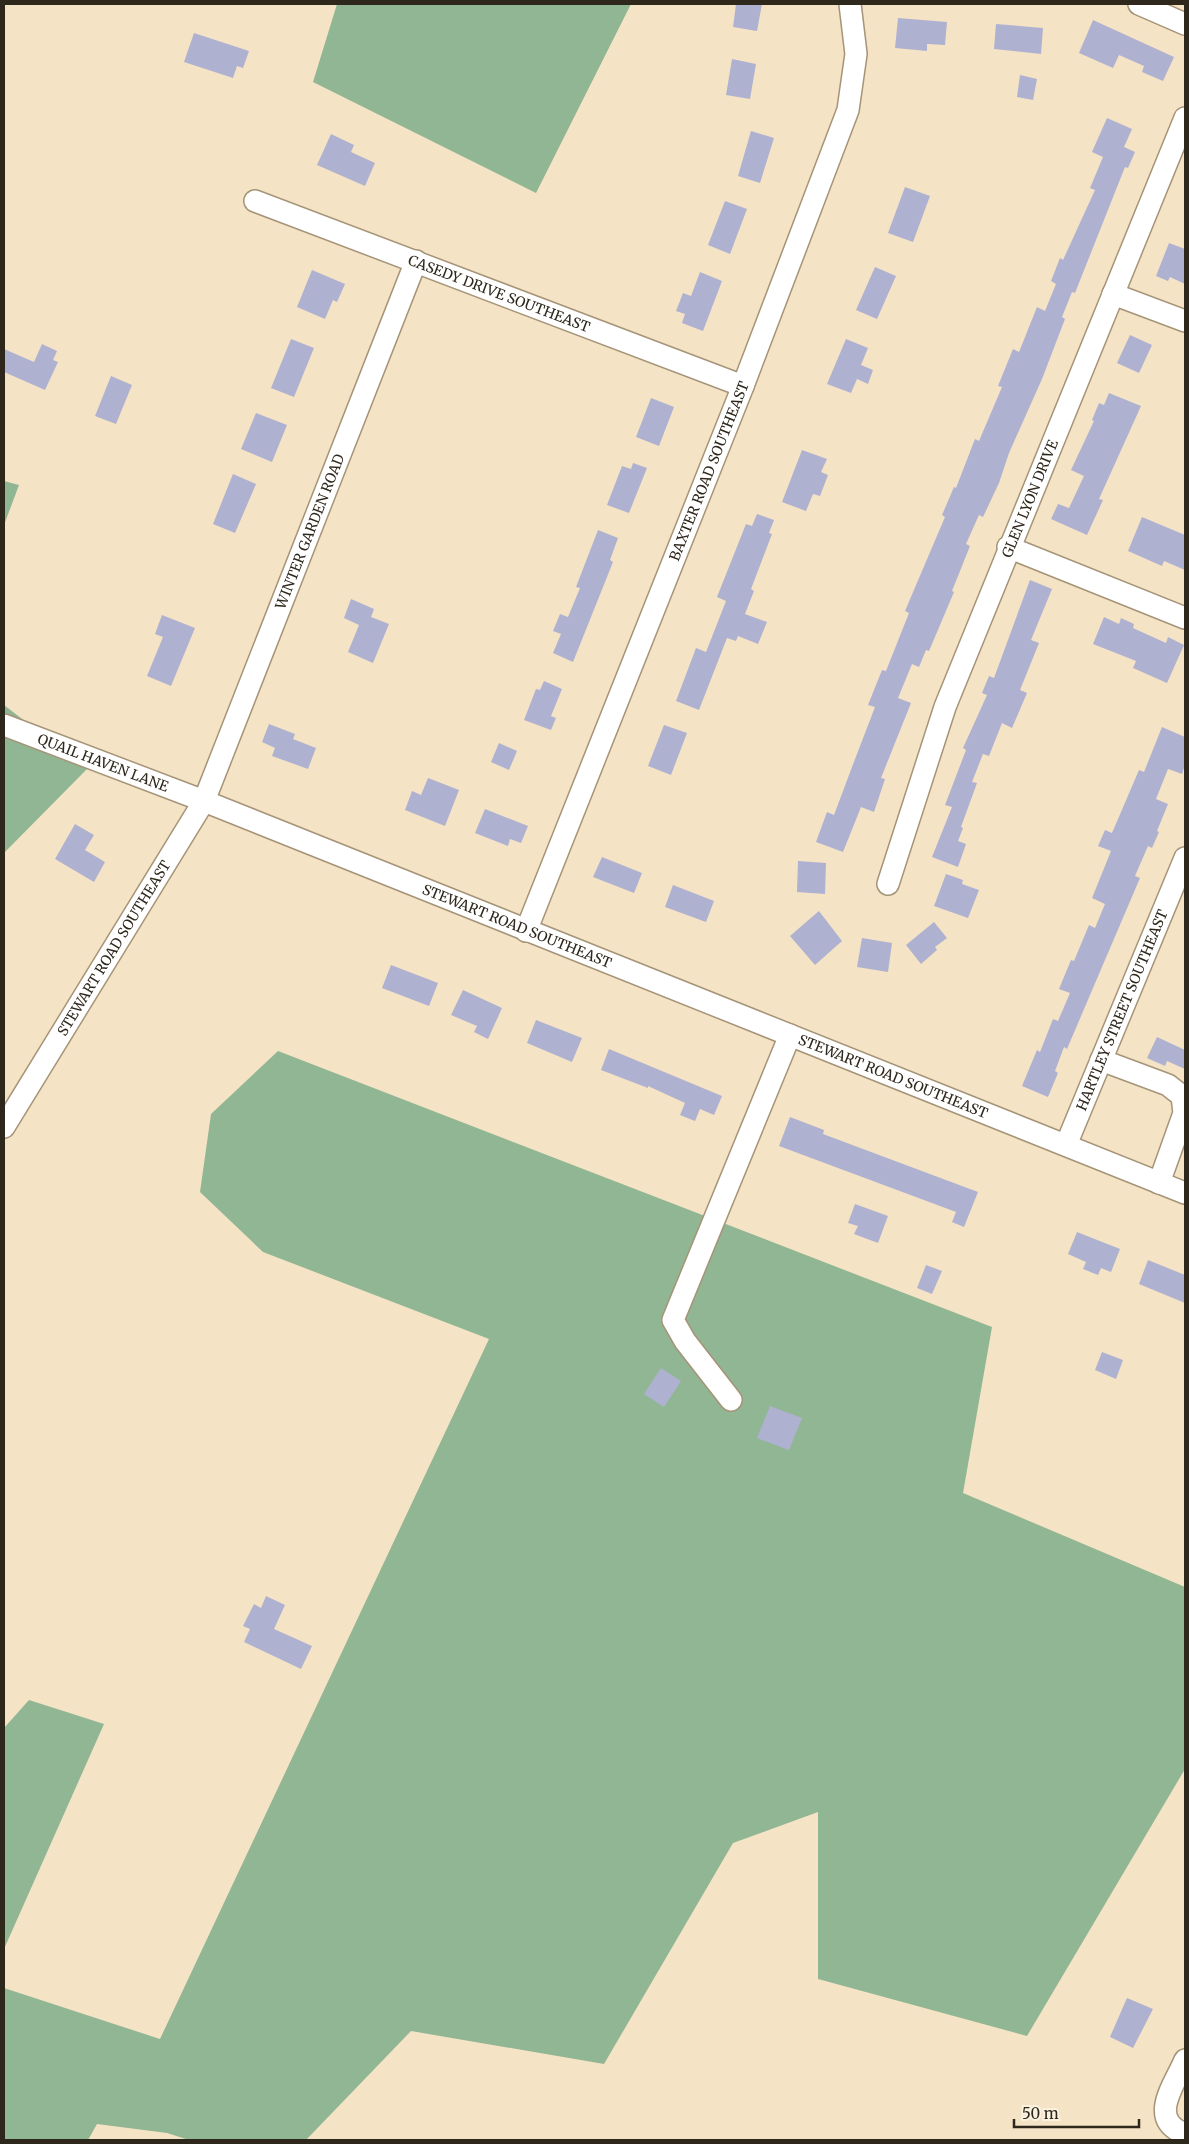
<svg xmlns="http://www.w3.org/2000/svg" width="1189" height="2144" font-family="Merriweather,serif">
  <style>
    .forest { fill: #91b693 }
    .building { fill: #afb1d0 }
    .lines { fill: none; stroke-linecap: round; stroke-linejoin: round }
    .minor-casing { stroke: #a59478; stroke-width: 24 }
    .minor { stroke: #fff; stroke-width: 21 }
    .labels { text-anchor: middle; stroke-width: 4; stroke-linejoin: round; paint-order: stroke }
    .street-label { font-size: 14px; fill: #2e271c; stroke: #fcf2e0 }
  </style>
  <rect width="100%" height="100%" fill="#f5e3c6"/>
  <path class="forest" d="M337,4H631L536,193L313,82Z
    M4,481L19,485L4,525Z
    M4,705L87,769L4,853Z
    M278,1051L992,1327L963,1493L1185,1587V1769L1027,2036L818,1979V1812L733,1843L604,2064L411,2031L306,2140H189L167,2133L97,2124L88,2140H4V1988L160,2039L489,1339L263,1252L200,1192L211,1114Z
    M29,1700L104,1724L4,1949V1728Z"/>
  <path class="building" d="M736,4H762L757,31L733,27Z
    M898,18L947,22L945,45L927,44V51L895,48Z
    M1093,20L1174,57L1163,81L1142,72L1144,66L1119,55L1113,68L1079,53Z
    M996,24L1043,28L1041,54L994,49Z
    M194,33L249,51L243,68L237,66L233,78L184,62Z
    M732,59L756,64L750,99L726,95Z
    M1020,75L1037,79L1033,100L1017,97Z
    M1107,118L1132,129L1124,147L1135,152L1128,168L1125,167L1075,293L1072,292L1062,317L1065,319L1042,379L1009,453L999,483L983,517L979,515L966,544L970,546L952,591L954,592L929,651L926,650L919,667L912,664L898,698L911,703L881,778L885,779L874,812L861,807L843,852L816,842L827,812L834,815L852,767L875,707L868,705L882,670L886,671L909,613L905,611L945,517L942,515L954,487L956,488L975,439L979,441L1002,387L998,386L1013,349L1019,352L1037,307L1045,311L1056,284L1051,281L1060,258L1063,260L1095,190L1090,188L1103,157L1092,152Z
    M751,131L774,138L760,183L738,176Z
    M331,134L354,145L351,152L375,163L365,186L317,165Z
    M905,187L930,196L913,242L888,233Z
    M725,201L747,209L730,254L708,245Z
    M1169,243L1185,249V284L1170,277L1168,281L1156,276Z
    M875,267L896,276L877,319L856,310Z
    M312,270L345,284L337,302L333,300L325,319L297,307Z
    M700,272L722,281L703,331L682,323L685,314L676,311L683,293L691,296Z
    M1130,335L1152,345L1139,373L1117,363Z
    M291,339L314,348L294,397L271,388Z
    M846,339L868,348L861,365L873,370L868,384L857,379L851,393L827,384Z
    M42,344L57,351L53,360L58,362L45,390L4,372V349L34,362Z
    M111,376L132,385L116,424L95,416Z
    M1109,393L1141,406L1099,499L1103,500L1087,535L1051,519L1058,504L1069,508L1084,476L1071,470L1094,421L1092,420L1099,403L1104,405Z
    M651,398L674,407L659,446L636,437Z
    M256,413L287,425L272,462L241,449Z
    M802,450L827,459L821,472L828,475L820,496L813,494L806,511L782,502Z
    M633,463L647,468L629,513L607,505L622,466L631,469Z
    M233,474L256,484L235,533L213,524Z
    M757,514L774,520L769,533L772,534L751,589L754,591L745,614L767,622L758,644L738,636L736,641L727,638L699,710L676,701L696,648L706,652L726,601L717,597L746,524L752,526Z
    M1142,517L1185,535V570L1164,561L1162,566L1128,551Z
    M598,530L618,538L610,560L613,562L573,662L553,653L561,634L553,631L560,614L568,617L580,588L576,587Z
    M1030,580L1052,589L1031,640L1039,643L1020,690L1027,693L1012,728L1002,723L989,756L983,754L972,782L977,783L961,827L963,828L958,841L966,844L958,867L932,857L952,807L945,805L966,750L963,748L987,695L982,693L989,676L994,678Z
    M351,599L374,609L371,617L389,624L373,663L348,652L359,625L344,618Z
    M162,615L195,628L171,686L147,676L163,637L155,634Z
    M1104,617L1119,624L1121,618L1134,624L1133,628L1166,643L1168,637L1184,645L1167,683L1133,668L1136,661L1093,644Z
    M544,681L562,689L551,716L556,718L551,730L524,720L536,689L540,690Z
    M269,724L295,734L293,739L316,748L308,769L272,756L275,748L262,742Z
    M664,725L687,733L671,775L648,766Z
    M1162,727L1185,737V765L1182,774L1168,769L1156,799L1168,804L1157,831L1159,832L1152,848L1148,846L1135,876L1140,878L1067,1049L1064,1047L1055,1071L1058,1073L1048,1097L1022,1086L1037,1050L1040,1052L1053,1019L1058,1021L1070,993L1059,989L1071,960L1074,961L1089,925L1095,928L1105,904L1092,898L1111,851L1098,846L1105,830L1112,833L1139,770L1144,772Z
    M499,743L517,751L509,770L491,762Z
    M428,778L459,790L445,826L405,810L412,791L421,795Z
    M485,809L528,826L521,843L510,839L508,846L475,833Z
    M75,824L94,835L85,850L105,862L94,882L55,859Z
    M602,857L642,873L634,893L593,877Z
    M798,861L826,863L825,894L797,892Z
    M946,874L963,880L962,884L979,890L968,918L934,906Z
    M673,885L714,901L706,922L665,907Z
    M819,911L842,941L815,965L790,936Z
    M934,922L947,938L935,947L937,950L921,964L906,945Z
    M862,938L892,943L888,972L857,967Z
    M391,965L438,983L429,1006L382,988Z
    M463,990L502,1008L488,1039L474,1032L477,1026L451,1015Z
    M536,1020L582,1038L572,1062L527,1043Z
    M1157,1037L1185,1050V1069L1167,1061L1165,1066L1147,1058Z
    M609,1049L722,1096L714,1115L700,1109L695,1121L680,1115L685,1103L648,1086V1088L601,1070Z
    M790,1117L824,1130L823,1134L978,1192L964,1227L952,1222L956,1212L779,1146Z
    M855,1204L888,1216L878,1243L854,1234L858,1226L848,1223Z
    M1077,1232L1120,1249L1111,1272L1101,1268L1098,1275L1083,1269L1086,1262L1068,1254Z
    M1148,1260L1185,1275V1303L1139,1284Z
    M926,1265L942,1271L932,1294L917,1288Z
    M1102,1352L1123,1360L1116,1379L1095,1370Z
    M661,1368L681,1381L664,1407L644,1394Z
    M770,1406L802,1418L789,1450L757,1438Z
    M266,1596L285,1605L274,1629L312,1646L301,1669L244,1642L250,1629L243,1626L254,1604L261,1608Z
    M1127,1998L1153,2009L1133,2048L1110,2037Z"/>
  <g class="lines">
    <g class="minor-casing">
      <g id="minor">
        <path d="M1139,4L1185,24"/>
        <path id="s1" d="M255,201L743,386"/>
        <path d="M1113,294L1185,321"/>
        <path d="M1008,547L1185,618"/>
        <path id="s2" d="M4,725L204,801L1185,1193"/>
        <path id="s3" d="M888,884L945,707L1185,118"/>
        <path id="s4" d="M526,931L743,386L848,110L856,54L850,4"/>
        <path d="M1101,1060L1168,1085L1182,1096L1184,1113L1159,1183"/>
        <path id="s5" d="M4,1127L204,801L416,261"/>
        <path id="s6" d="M1066,1145L1185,858"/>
        <path d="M731,1400L685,1341L673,1320L790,1035"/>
        <path d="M1185,2060C1174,2086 1147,2119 1185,2134"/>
      </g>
    </g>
    <use href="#minor" class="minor"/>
  </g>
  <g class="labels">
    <g class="street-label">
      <text dy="5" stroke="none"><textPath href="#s1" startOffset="261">CASEDY DRIVE SOUTHEAST</textPath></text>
      <text dy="5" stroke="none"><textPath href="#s4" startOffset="495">BAXTER ROAD SOUTHEAST</textPath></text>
      <text dy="5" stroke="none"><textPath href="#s3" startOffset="411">GLEN LYON DRIVE</textPath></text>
      <text dy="5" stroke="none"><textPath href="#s5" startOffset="672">WINTER GARDEN ROAD</textPath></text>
      <text dy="5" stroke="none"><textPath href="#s2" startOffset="106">QUAIL HAVEN LANE</textPath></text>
      <text dy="5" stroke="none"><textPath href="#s2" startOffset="551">STEWART ROAD SOUTHEAST</textPath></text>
      <text dy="5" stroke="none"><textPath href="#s5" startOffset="210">STEWART ROAD SOUTHEAST</textPath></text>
      <text dy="5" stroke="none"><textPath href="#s6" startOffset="146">HARTLEY STREET SOUTHEAST</textPath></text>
      <text dy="5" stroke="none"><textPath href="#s2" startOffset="956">STEWART ROAD SOUTHEAST</textPath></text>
    </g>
  </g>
  <rect width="1189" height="2144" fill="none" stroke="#2e271c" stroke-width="10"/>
  <path d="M1014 2119v8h125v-8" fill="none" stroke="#2e271c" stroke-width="2.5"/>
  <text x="1022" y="2119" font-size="15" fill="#2e271c" stroke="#fcf2e0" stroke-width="4" paint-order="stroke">50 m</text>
</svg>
